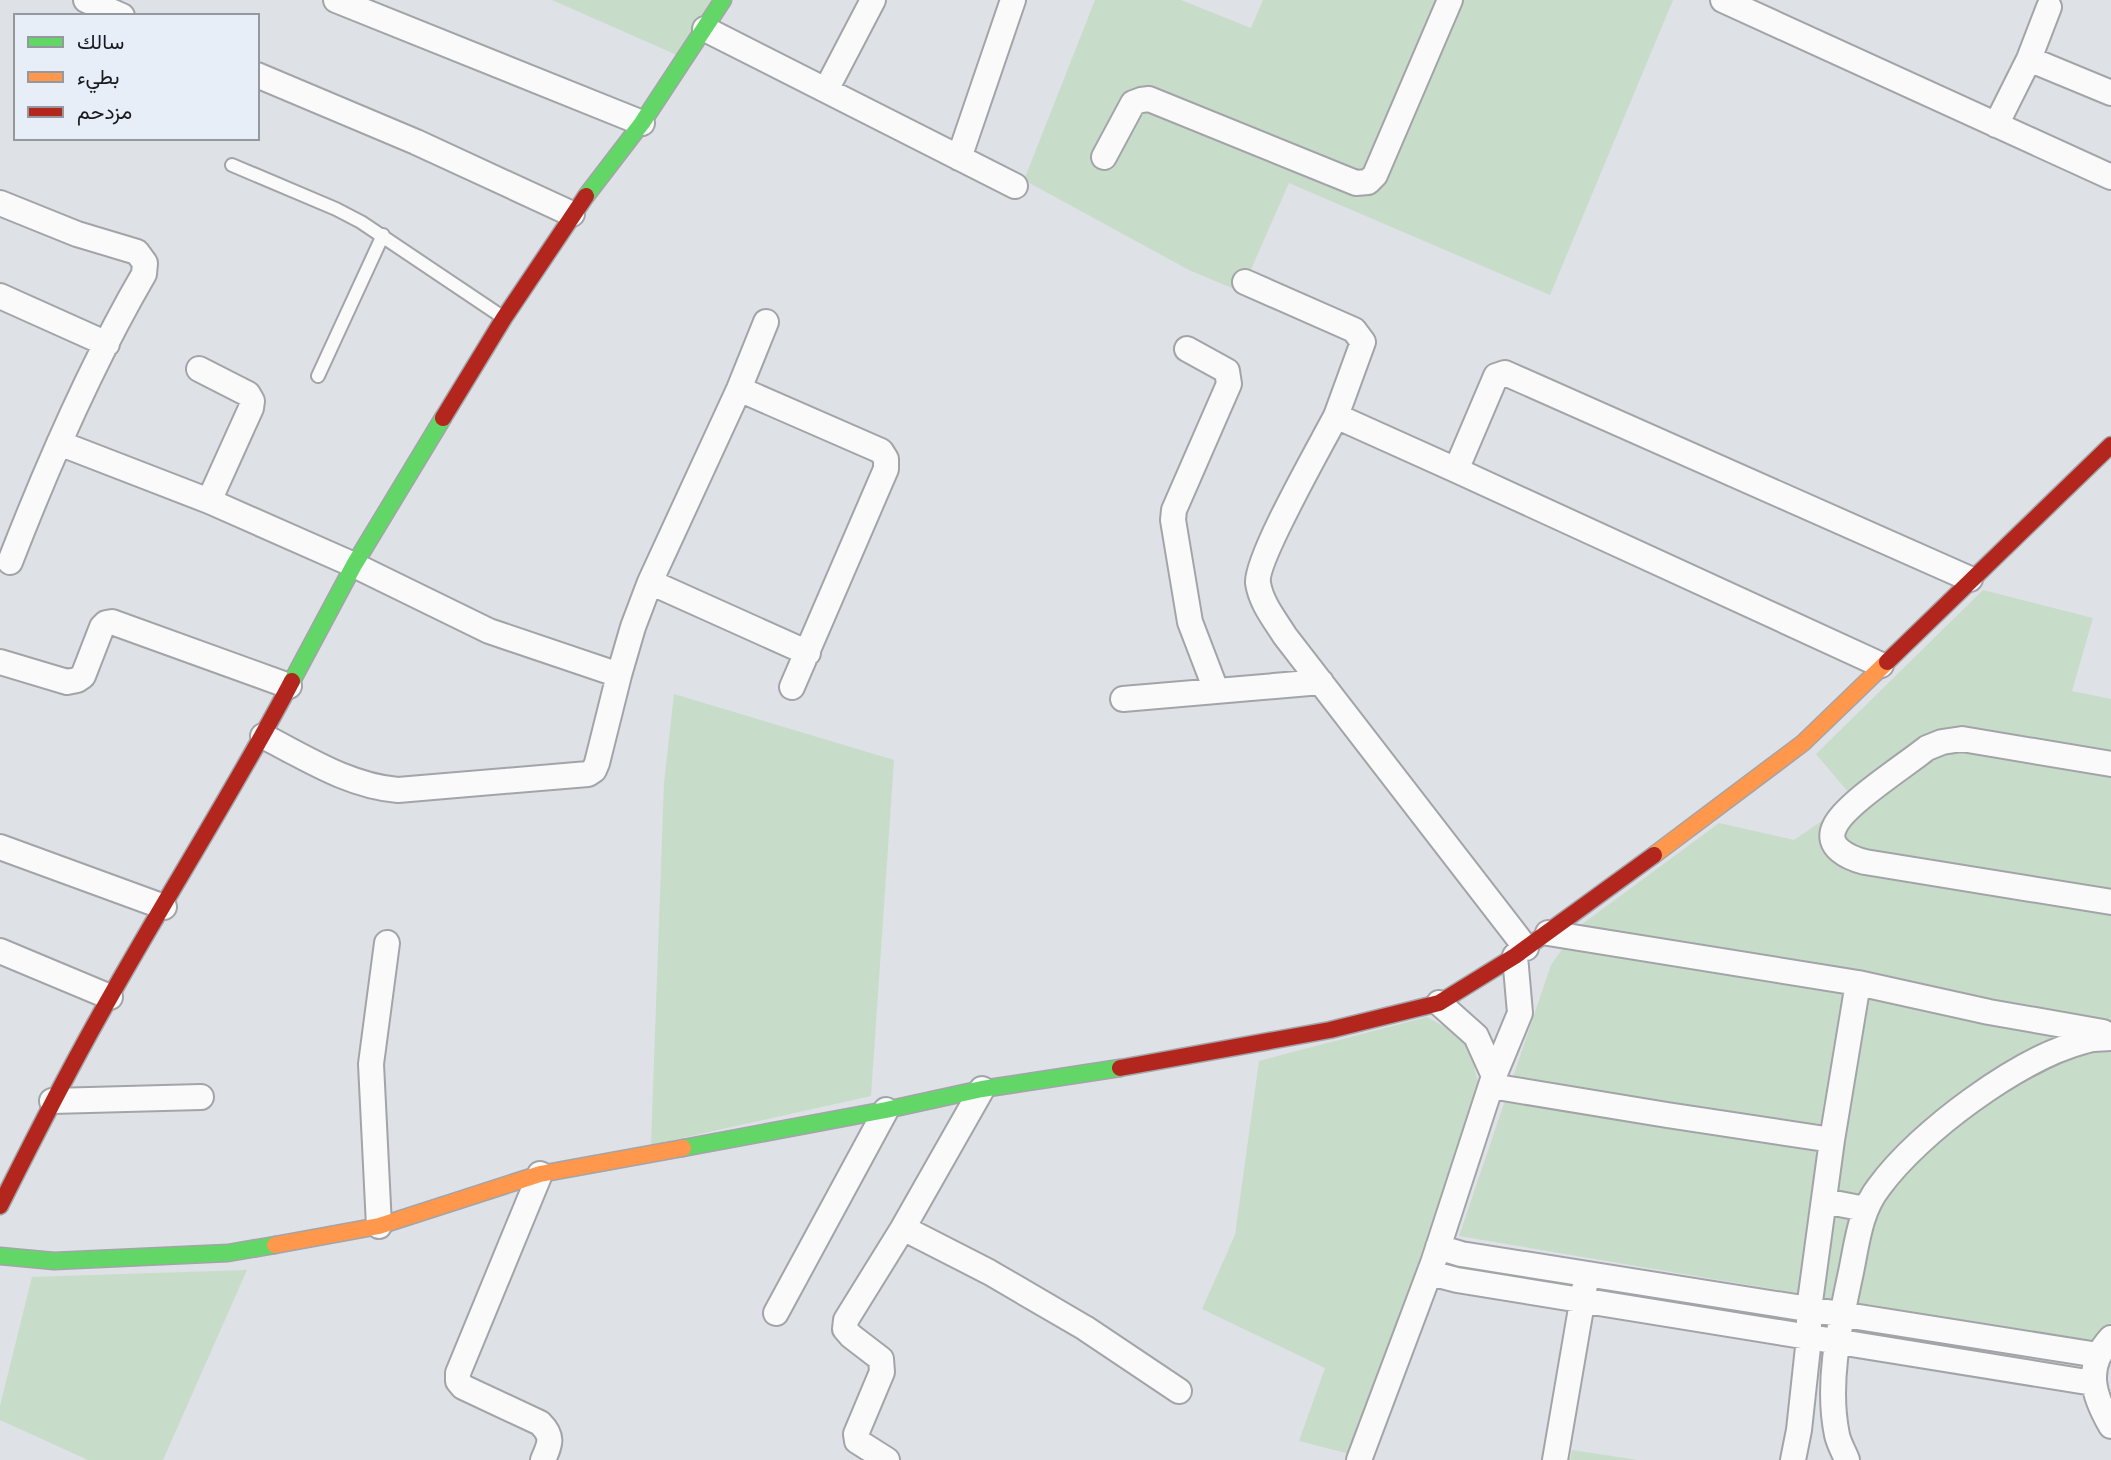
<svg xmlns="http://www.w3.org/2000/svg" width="2111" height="1460" font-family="Cabin,Vazirmatn,sans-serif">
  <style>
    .green { fill: #c8dcca }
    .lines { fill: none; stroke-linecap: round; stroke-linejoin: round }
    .lane-casing { stroke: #a2a4a8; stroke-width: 16 }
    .street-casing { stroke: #a2a4a8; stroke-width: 28 }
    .fast-casing { stroke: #a2a4a8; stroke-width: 19 }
    .slow-casing { stroke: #a2a4a8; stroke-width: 19 }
    .jam-casing { stroke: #a2a4a8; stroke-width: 19 }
    .lane { stroke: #fafafb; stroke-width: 12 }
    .street { stroke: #fafafb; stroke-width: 24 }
    .fast { stroke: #63d668; stroke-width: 16 }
    .slow { stroke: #ff974d; stroke-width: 16 }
    .jam { stroke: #b3261e; stroke-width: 16 }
  </style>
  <rect width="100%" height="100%" fill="#dee1e6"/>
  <path class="green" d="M552,0H715L679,56Z
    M1095,0H1181L1251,28L1263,0H1673L1550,295L1289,183L1241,292L1189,270L1024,180Z
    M1983,590L2093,618L2072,691L2111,699V1323L2091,1343L1459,1236L1551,965L1577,928L1719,823L1794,840L1854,799L1816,754Z
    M674,694L894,760L871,1096L651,1145L664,783Z
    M1427,1017L1468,1040L1478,1083L1354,1455L1299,1441L1325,1368L1202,1309L1235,1235L1259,1061Z
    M247,1270L163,1460H88L0,1420V1406L32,1277Z
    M1572,1450L1638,1460H1570Z"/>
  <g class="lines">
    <g class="lane-casing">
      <path id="lane" d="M232,165L336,209L361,222L504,318
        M318,376L383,235"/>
    </g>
    <g class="street-casing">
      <path id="street" d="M86,0L122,16
        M336,0L642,123
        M1723,0L2111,177
        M705,29L1015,186
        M2029,59L2111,93
        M257,75L416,142L572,214
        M826,90L873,0
        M1996,125L2029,59L2049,7
        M1104,157L1133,103L1141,100L1149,99L1356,183L1368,182L1375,175L1450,0
        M959,158L1013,0
        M0,203L77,234L137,252L145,263L144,274C91,365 48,464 10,562
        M1245,282L1354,330L1363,342L1336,416L1456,470L1881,665
        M0,296L107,344
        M1187,349L1227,371L1229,384L1174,510L1173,520L1190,622L1216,690
        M199,369L248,394L252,401L251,408L209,501
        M739,389L881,451L886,459V469L792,687
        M1336,416C1321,445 1255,560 1258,583C1261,603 1275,620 1285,636L1526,948
        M59,443L209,501L354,565L489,631L619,675L597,763L594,770L588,774L398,790C349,786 306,758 263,736
        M1456,470L1496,376L1505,373L1970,579
        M650,582L808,653
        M0,662L67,682L77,680L83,676L102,627L106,623L112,622L289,686
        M619,675L633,627L650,582L739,389L766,322
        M1123,699L1321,682
        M2111,764L1962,739L1942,742L1927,748C1906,765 1845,804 1835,826C1824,847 1849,858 1865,862L2111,902
        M0,847L164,907
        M1548,933L1858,983
        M0,951L110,997
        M1439,1003L1476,1036L1494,1076
        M1491,1086L1667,1115L1832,1140L1809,1309V1338L1799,1430L1793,1460
        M52,1101L201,1097
        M1832,1140L1858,983L1989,1012L2103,1032
        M540,1174L458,1373V1381L463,1387L540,1423C554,1437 550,1444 543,1460
        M1824,1201L1865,1209
        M379,1226L371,1064L387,943
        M903,1228L989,1272L1085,1328L1179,1391
        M1438,1247L1461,1254L2098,1355
        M1430,1273L1457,1280L2093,1383
        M776,1313L886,1110
        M2111,1338C2084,1367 2093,1395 2111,1426
        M887,1460L857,1441L856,1434L882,1372L881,1359L851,1336L845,1329L846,1320L903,1228L982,1089
        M1359,1460L1433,1263L1494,1076L1520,1013L1515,956
        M1555,1460L1585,1285
        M1847,1460C1844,1452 1839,1444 1837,1435C1826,1382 1840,1324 1851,1272C1857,1243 1860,1211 1879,1187C1919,1132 2019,1058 2085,1041C2093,1038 2102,1039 2111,1038"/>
    </g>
    <g class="fast-casing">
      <path id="fast" d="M586,196L642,123L723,0
        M292,681L354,565L443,418
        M683,1148L886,1110L982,1089L1120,1068
        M0,1256L54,1261L228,1253L275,1245"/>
    </g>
    <g class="slow-casing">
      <path id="slow" d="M1654,855L1803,743L1887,662
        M275,1245L379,1226L540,1174L683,1148"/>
    </g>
    <g class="jam-casing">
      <path id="jam" d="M443,418L504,318L586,196
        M1887,662L2111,445
        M1120,1068L1330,1030L1439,1003L1515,956L1654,855
        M0,1206C35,1136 70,1067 109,999C169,892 235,789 292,681"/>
    </g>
    <use href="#lane" class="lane"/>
    <use href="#street" class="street"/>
    <use href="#fast" class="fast"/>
    <use href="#slow" class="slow"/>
    <use href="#jam" class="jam"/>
  </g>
  <rect x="14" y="14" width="245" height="126" fill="#e8eef7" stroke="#9499a0" stroke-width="2"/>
  <rect x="28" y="37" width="35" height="10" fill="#63d668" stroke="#9499a0" stroke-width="2"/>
  <text x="77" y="49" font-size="21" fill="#17191d">سالك</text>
  <rect x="28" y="72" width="35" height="10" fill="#ff974d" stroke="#9499a0" stroke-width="2"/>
  <text x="77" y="84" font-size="21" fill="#17191d">بطيء</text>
  <rect x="28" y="107" width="35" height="10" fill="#b3261e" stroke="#9499a0" stroke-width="2"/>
  <text x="77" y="119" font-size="21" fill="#17191d">مزدحم</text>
</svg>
